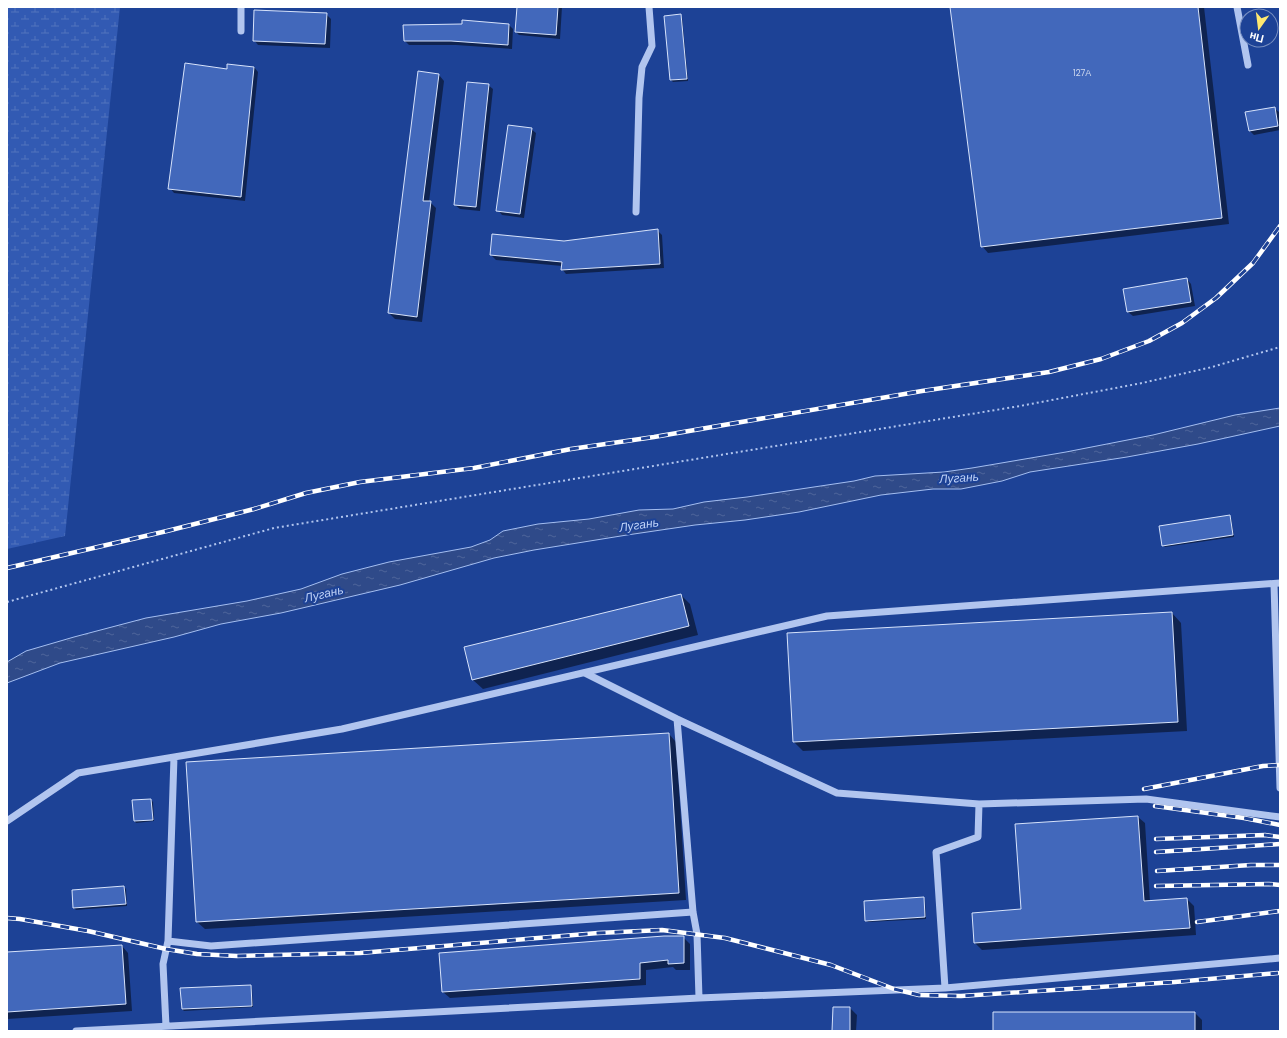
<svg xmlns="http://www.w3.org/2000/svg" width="1287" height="1038" font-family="'DM Sans',sans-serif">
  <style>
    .wetland { fill: url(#wetland-marsh) }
    .water { fill: url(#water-ripples); stroke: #a4bef1 }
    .shadow { fill: #0007 }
    .building { fill: #4268bb; stroke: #d7e3fb }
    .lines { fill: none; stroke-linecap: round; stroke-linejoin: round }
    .path { stroke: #b1c5ef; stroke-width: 2; stroke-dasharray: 2 3; stroke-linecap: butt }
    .minor { stroke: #b1c5ef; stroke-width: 7 }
    .rail-casing { stroke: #fff; stroke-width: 4.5 }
    .rail { stroke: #1d4296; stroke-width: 3; stroke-dasharray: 9; stroke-linecap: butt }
    .labels { text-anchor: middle; stroke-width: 4; stroke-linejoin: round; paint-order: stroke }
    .number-label { font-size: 9px; fill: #d0d9ee }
    .water-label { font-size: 12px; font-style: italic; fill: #bdd0f6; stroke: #1d4296 }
  </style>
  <defs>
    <pattern id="wetland-marsh" width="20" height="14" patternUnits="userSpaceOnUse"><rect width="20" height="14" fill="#325ab3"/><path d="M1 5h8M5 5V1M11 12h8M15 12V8" fill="none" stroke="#5173be"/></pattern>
    <pattern id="water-ripples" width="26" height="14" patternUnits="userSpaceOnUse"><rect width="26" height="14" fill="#2f4a89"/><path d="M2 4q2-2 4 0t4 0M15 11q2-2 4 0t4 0" fill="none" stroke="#4e659b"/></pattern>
  </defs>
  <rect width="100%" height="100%" fill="#1d4296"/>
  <path class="wetland" d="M7,7H120L65,536L7,549Z"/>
  <path class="water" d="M1280,408V426L1198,444L1127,457L1030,472L1002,481L961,489H933L881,495L799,512L745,520L695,525L627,535L534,550L494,558L400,585L281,613L221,624L174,637L60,663L7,683V662L26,651L74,637L146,618L247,601L301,589L342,574L389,562L471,547L490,540L503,531L538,524L589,519L639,510L673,509L704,502L747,497L854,481L875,476L944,472L972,468L1066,452L1153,435L1235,415Z"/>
  <path class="shadow" d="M415,7H453V8Z
    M514,7H562L560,39L519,35L516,32L518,7Z
    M951,7H1204L1229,224L988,253L982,246Z
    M326,14L331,19L330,48L258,45L254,40Z
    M680,15L682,17L688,81L673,82L671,80L665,17Z
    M509,25L513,29L512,49L456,45H409L405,41Z
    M254,67L258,72L245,201L174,193L170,188L227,70Z
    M439,75L444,81L429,202H430L436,208L422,322L395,319L389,313Z
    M488,85L493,89L480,211L460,209L455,205Z
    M1274,108L1279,112L1280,130L1254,135L1249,130Z
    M531,129L536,133L524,218L502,215L498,210Z
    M657,230L662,235L664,268L566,274L562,269V266L496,260L491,255L564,242Z
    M1187,279L1191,284L1195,306L1133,316L1128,312Z
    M1229,516L1231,518L1234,537L1165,547L1163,545Z
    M681,595L690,604L698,635L483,689L473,680L465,648Z
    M1172,613L1181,623L1187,731L803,751L794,742Z
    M669,734L676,742L686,900L205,929L197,922Z
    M151,800L153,802L154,821L136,823L135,821Z
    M1138,817L1145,823L1150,902L1187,899L1194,906L1196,935L982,950L975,943L973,914L1022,910L1016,825Z
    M124,887L126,889L127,906L76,910L74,908Z
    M923,898L925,900L926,919L868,922L866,920Z
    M683,937L690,944V970H676L673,967L646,970V985L450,998L443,992Z
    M122,946L128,953L132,1011L7,1019V953Z
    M250,986L252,988L253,1007L184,1011L182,1009Z
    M850,1008L857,1015L856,1031H833Z
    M1195,1013L1202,1020V1031H994Z"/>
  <path class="building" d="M517,7H558L556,35L515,32Z
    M950,7H1198L1222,218L981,247Z
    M254,10L327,13L325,44L253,41Z
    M681,14L687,79L670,80L664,16Z
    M462,20L509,24L508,45L451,41H404L403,25L462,24Z
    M185,63L227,69V64L254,67L241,197L168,189Z
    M418,71L439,74L423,201H431L417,317L388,313L402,199Z
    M467,82L489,84L476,207L454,205Z
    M1275,107L1278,126L1249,131L1245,112Z
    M508,125L532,128L520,214L496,211Z
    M658,229L660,264L561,270L562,262L490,255L492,234L564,241Z
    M1187,278L1191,302L1127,312L1123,289Z
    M1230,515L1233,535L1162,546L1159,526Z
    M681,594L689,626L472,680L464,647Z
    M1172,612L1178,722L793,742L787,633Z
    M669,733L679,893L196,922L186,762Z
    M151,799L153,820L134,821L132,800Z
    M1138,816L1144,901L1187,898L1190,928L974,943L972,913L1021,909L1015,824Z
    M124,886L126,904L73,908L72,890Z
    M924,897L925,917L865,921L864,901Z
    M664,936H684V963L668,964V960L640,963V979L442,992L439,953Z
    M122,945L126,1004L7,1012V952Z
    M251,985L252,1006L182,1009L180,988Z
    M833,1007H850V1031H832Z
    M993,1012H1195V1031H993Z"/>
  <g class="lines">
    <path class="path" d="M7,602L274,528L1020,406L1142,383L1212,367L1280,347"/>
    <path class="minor" d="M1237,7L1248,65
      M241,31V7
      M636,212L639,98L642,67L652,46L649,7
      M1274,584L1280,788
      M585,673L677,719L837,793L979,804L1146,799L1280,817
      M677,719L693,912L697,934L699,998
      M7,821L78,773L342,729L827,616L1280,583
      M168,941L211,946L693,912
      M945,988L936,852L978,837L979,804
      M166,1026L163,964L168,941L174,757
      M76,1031L699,998L945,988L1280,958"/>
    <g class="rail-casing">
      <path id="rail" d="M7,568L167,531L254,509L306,493L360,482L474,468L571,449L654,437L922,391L1049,372L1101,359L1149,341L1182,323L1216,298L1253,263L1280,226
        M1144,789L1263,766L1280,765
        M1155,806L1244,818L1280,825
        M1156,839L1265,835L1280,837
        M1156,852L1280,844
        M1157,871L1251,865H1280
        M1156,886L1269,884L1280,885
        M7,918L20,919L88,931L166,949L197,954L237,956L360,953L598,933L662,930L725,938L831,965L894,989L919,995L961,996L1175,982L1278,973
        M1197,922L1280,911"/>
    </g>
    <use href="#rail" class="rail"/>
  </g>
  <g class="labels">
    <g class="number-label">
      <text x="1082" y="76">127А</text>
    </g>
    <g class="water-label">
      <text transform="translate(959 478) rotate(-4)" y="4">Лугань</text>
      <text transform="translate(639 525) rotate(-8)" y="4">Лугань</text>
      <text transform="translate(324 594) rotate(-13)" y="4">Лугань</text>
    </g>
  </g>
  <rect width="1287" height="1038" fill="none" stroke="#ffffff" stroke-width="16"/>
  <g transform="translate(1259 28) rotate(194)"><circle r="19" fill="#1d4296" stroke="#778ec0"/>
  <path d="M0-3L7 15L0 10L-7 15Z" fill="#fee870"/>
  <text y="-6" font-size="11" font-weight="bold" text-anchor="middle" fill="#ffffff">Пн</text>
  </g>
</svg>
